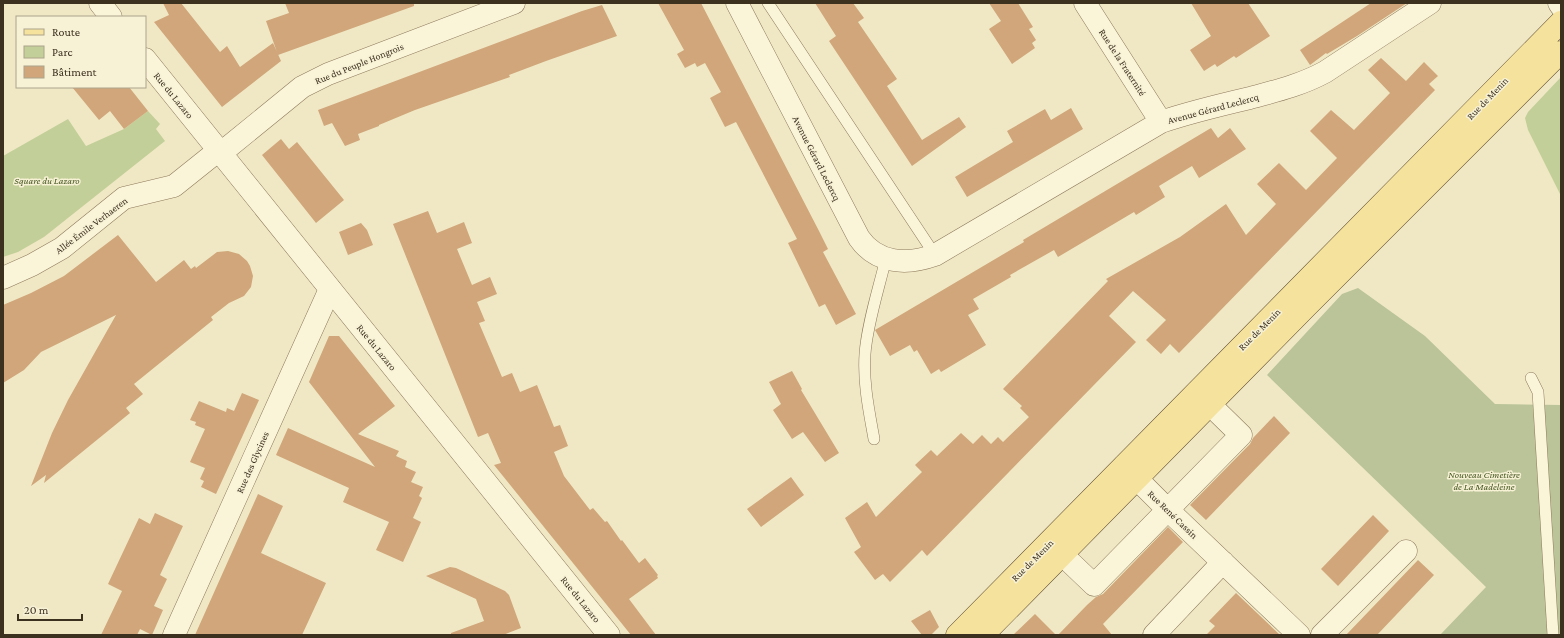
<svg xmlns="http://www.w3.org/2000/svg" width="1564" height="638" font-family="'Crimson Pro',serif">
  <style>
    .green { fill: #c3cf98 }
    .cemetery { fill: #bac498 }
    .building { fill: #d0a67a }
    .lines { fill: none; stroke-linecap: round; stroke-linejoin: round }
    .service-casing { stroke: #8d7a5a; stroke-width: 12 }
    .minor-casing { stroke: #8d7a5a; stroke-width: 23 }
    .tertiary-casing { stroke: #8d7a5a; stroke-width: 23 }
    .primary-casing { stroke: #5a472e; stroke-width: 23 }
    .service { stroke: #faf4d9; stroke-width: 11 }
    .minor { stroke: #faf4d9; stroke-width: 22 }
    .tertiary { stroke: #faf4d9; stroke-width: 22 }
    .primary { stroke: #f5e29c; stroke-width: 22 }
    .labels { text-anchor: middle; stroke-width: 3; stroke-linejoin: round; paint-order: stroke }
    .street-label { font-size: 10px; fill: #3c301f; stroke: #f7f1d5 }
    .park-label { font-size: 10px; font-style: italic; fill: #475924; stroke: #f7f1d5 }
  </style>
  <rect width="100%" height="100%" fill="#f0e8c5"/>
  <path class="green" d="M1561,77V196L1528,130L1525,118L1528,112Z
    M148,111L160,124L156,129L165,141L44,237L18,252L3,257V156L68,119L86,146L124,129Z"/>
  <path class="cemetery" d="M1358,288L1425,336L1495,404L1561,405V635H1440L1486,587L1267,375L1342,294Z"/>
  <path class="building" d="M163,3H181L220,52L227,46L240,67L273,43L281,61L222,107L154,22L169,15Z
    M285,3H414V6L278,55L266,21L289,13Z
    M658,3H701L819,231L828,249L823,252L856,314L836,325L825,304L819,307L788,243L797,239L746,141L736,122L725,127L710,98L721,92L705,63L697,67L695,63L685,68L677,54L684,50Z
    M815,3H853L864,18L858,22L897,79L887,86L922,140L959,117L966,127L912,166L829,41L836,36Z
    M989,3H1018L1033,27L1029,29L1036,40L1032,43L1035,48L1012,64L989,29L1001,21Z
    M1191,3H1248L1270,36L1236,58L1234,56L1217,67L1215,64L1204,71L1190,50L1211,36Z
    M1371,3H1407L1357,36L1327,54L1326,53L1310,65L1300,50Z
    M602,5L617,36L546,61L509,75L510,77L415,110L379,125V126L358,134L360,140L345,146L332,123L324,126L318,110L582,11Z
    M1381,58L1406,81L1424,62L1438,76L1429,84L1435,90L1179,353L1170,344L1161,354L1146,340L1166,320L1133,291L1109,316L1136,342L927,556L922,550L890,582L883,574L875,580L854,552L861,547L845,518L867,502L876,517L922,472L915,465L931,450L937,456L961,433L973,444L982,435L991,444L998,437L1003,442L1029,417L1020,408L1022,406L1003,389L1108,281L1106,279L1180,237L1226,204L1246,235L1276,204L1257,184L1279,163L1306,190L1337,158L1310,131L1331,110L1354,130L1390,93L1368,70Z
    M72,87H129L148,111L124,129L110,111L99,120Z
    M1071,108L1083,129L967,197L955,177L1013,142L1007,131L1045,109L1051,120Z
    M1211,128L1218,138L1230,128L1246,149L1199,178L1192,166L1159,186L1165,197L1136,215L1134,212L1058,257L1054,250L1010,275L1011,277L973,299L979,309L968,315L986,345L941,372L939,369L931,374L917,350L914,352L910,345L890,356L875,330L1024,242L1023,240Z
    M281,139L289,149L297,142L344,200L316,223L262,155Z
    M428,211L437,233L464,222L472,243L457,249L472,285L490,277L497,294L477,302L485,321L479,323L502,377L512,373L520,392L537,385L554,427L560,425L568,446L554,452L564,476L590,510L593,508L605,522L607,521L621,541L622,540L639,563L645,558L658,575L657,576L658,578L629,599L656,635H631L494,465L501,463L488,433L478,437L393,224Z
    M361,223L367,230L373,245L348,255L339,232Z
    M118,235L156,282L184,260L191,269L195,266L196,268L217,252L228,251L239,254L247,261L250,266L253,276L251,287L244,296L229,303L211,317L213,320L134,384L143,394L126,408L130,413L44,483L46,475L31,486L52,433L68,400L116,315L41,352L24,370L3,383V305L31,293L64,276Z
    M329,336H339L395,406L358,434L399,451L396,456L407,461L405,467L416,472L411,482L423,487L419,496L422,498L413,518L421,522L403,562L376,550L389,522L343,502L349,488L276,455L288,428L375,467L309,382Z
    M792,371L802,389L801,390L839,453L825,462L803,432L792,439L773,410L781,404L769,382Z
    M242,393L259,400L216,494L201,487L204,481L200,479L205,468L190,462L205,429L195,425L196,422L190,420L199,401L226,412L227,408L234,411Z
    M1274,416L1290,433L1206,520L1190,505L1250,444L1253,438Z
    M791,477L804,495L761,527L747,509Z
    M258,494L283,506L261,553L326,583L302,635H195Z
    M155,513L183,526L160,575L167,579L154,606L163,610L152,635L140,629L137,635H101L122,591L108,584L139,518L150,524Z
    M1373,515L1389,531L1338,586L1321,569Z
    M1168,527L1183,542L1103,624L1112,635H1058L1087,605L1096,597L1103,594Z
    M1418,560L1434,575L1377,635H1346Z
    M450,567L456,568L505,591L509,595L521,628L503,635H451V633L484,621L476,599L426,576Z
    M1236,593L1280,635H1206L1215,626L1209,621Z
    M930,610L939,627L931,635H922L911,621Z
    M1035,614L1056,635H1013Z"/>
  <g class="lines">
    <g class="service-casing">
      <path id="service" d="M768,3L935,255
        M1531,378L1538,392L1553,635
        M874,439C869,411 863,383 865,354C867,324 879,288 886,258"/>
    </g>
    <g class="minor-casing">
      <path id="minor" d="M737,3L859,238C877,264 907,265 935,255L1161,122C1190,112 1220,105 1250,98C1276,91 1301,85 1325,72L1430,3
        M1085,3L1161,122
        M1559,3L1561,6
        M221,153L302,87L328,74L514,3
        M3,278L32,265L62,248L124,198L174,186L219,150
        M1124,466L1168,510L1299,635
        M1049,542L1094,585L1241,435L1197,392
        M174,635L330,289
        M1154,635L1223,562
        M1322,635L1406,551"/>
    </g>
    <g class="tertiary-casing">
      <path id="tertiary" d="M100,3L111,17
        M145,59L609,635"/>
    </g>
    <g class="primary-casing">
      <path id="primary" d="M957,635L1561,22
        M983,635L1306,307L1561,52"/>
    </g>
    <use href="#service" class="service"/>
    <use href="#minor" class="minor"/>
    <use href="#tertiary" class="tertiary"/>
    <use href="#primary" class="primary"/>
  </g>
  <g class="labels">
    <g class="street-label">
      <text transform="translate(1123 62) rotate(57)" y="4">Rue de la Fraternité</text>
      <text transform="translate(359 63) rotate(-22)" y="4">Rue du Peuple Hongrois</text>
      <text transform="translate(174 95) rotate(51)" y="4">Rue du Lazaro</text>
      <text transform="translate(1487 98) rotate(-46)" y="4">Rue de Menin</text>
      <text transform="translate(1213 108) rotate(-15)" y="4">Avenue Gérard Leclercq</text>
      <text transform="translate(817 158) rotate(63)" y="4">Avenue Gérard Leclercq</text>
      <text transform="translate(91 225) rotate(-37)" y="4">Allée Émile Verhaeren</text>
      <text transform="translate(1259 329) rotate(-45)" y="4">Rue de Menin</text>
      <text transform="translate(377 347) rotate(51)" y="4">Rue du Lazaro</text>
      <text transform="translate(252 462) rotate(-66)" y="4">Rue des Glycines</text>
      <text transform="translate(1173 514) rotate(44)" y="4">Rue René Cassin</text>
      <text transform="translate(1032 560) rotate(-45)" y="4">Rue de Menin</text>
      <text transform="translate(581 599) rotate(51)" y="4">Rue du Lazaro</text>
    </g>
    <g class="park-label">
      <text x="47" y="184">Square du Lazaro</text>
      <text x="1484" y="478">Nouveau Cimetière<tspan x="1484" dy="12">de La Madeleine</tspan></text>
    </g>
  </g>
  <rect width="1564" height="638" fill="none" stroke="#3c301f" stroke-width="8"/>
  <rect x="16" y="16" width="130" height="72" fill="#f7f1d5" stroke="#aca48c"/>
  <rect x="24" y="29" width="20" height="6" fill="#f5e29c" stroke="#aca48c"/>
  <text x="52" y="36" font-size="12" fill="#3c301f">Route</text>
  <rect x="24" y="46" width="20" height="12" fill="#c3cf98" stroke="#aca48c"/>
  <text x="52" y="56" font-size="12" fill="#3c301f">Parc</text>
  <rect x="24" y="66" width="20" height="12" fill="#d0a67a" stroke="#aca48c"/>
  <text x="52" y="76" font-size="12" fill="#3c301f">Bâtiment</text>
  <path d="M18 614v6h64v-6" fill="none" stroke="#3c301f" stroke-width="2"/>
  <text x="24" y="614" font-size="12" fill="#3c301f" stroke="#f7f1d5" stroke-width="3" paint-order="stroke">20 m</text>
</svg>
